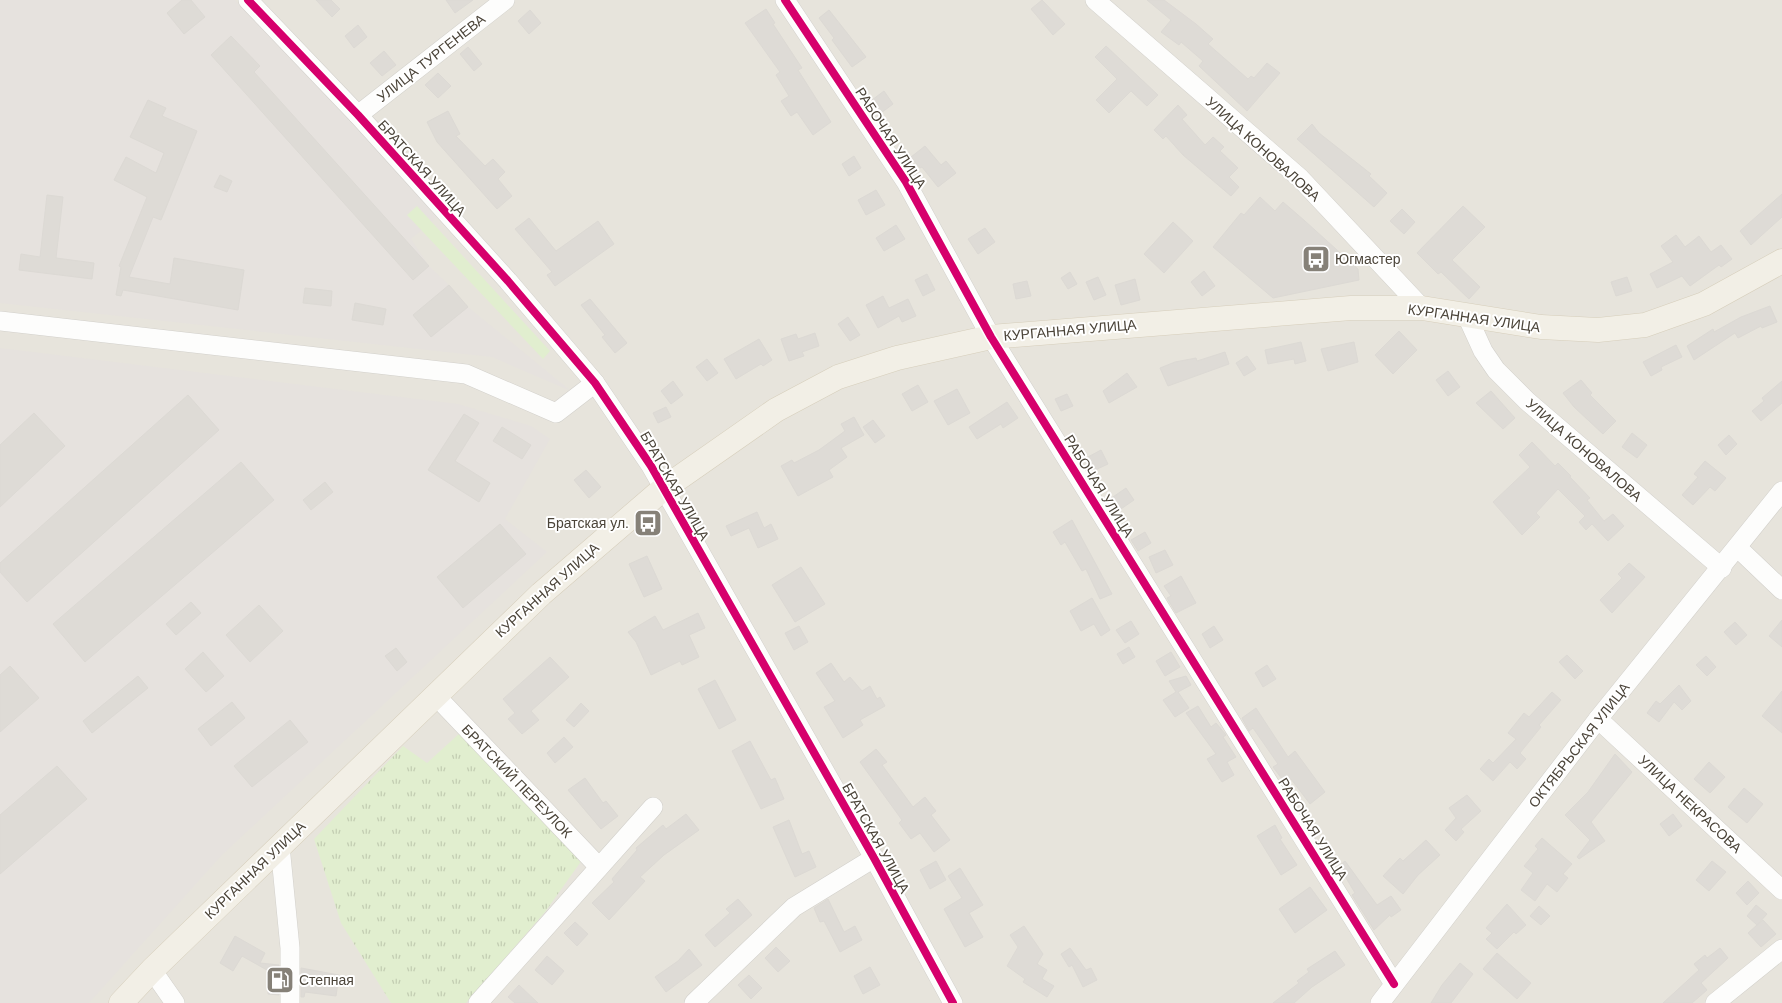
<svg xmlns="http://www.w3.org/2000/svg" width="1782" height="1003" viewBox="0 0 1782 1003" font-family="Helvetica,sans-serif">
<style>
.residential{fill:#e7e4dc}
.industrial{fill:#e6e2de}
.park{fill:url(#park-tufts)}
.garden{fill:#e1eecf}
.building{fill:#dedbd6;stroke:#dcd9d4}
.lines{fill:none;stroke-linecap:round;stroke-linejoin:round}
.minor-casing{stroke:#d2d0cb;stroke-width:20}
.major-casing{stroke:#d6cebb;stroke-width:25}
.minor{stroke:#fdfdfc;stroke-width:19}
.major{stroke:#f2efe6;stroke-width:24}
.cycleway-casing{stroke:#fff;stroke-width:11}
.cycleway{stroke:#d6006c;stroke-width:8}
.labels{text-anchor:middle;stroke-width:4;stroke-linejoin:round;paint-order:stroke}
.street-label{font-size:14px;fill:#4b4439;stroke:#fff}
.poi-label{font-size:14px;fill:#4b4439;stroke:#fff;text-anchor:start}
</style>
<defs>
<pattern id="park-tufts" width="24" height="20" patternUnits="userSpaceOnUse" patternTransform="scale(1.25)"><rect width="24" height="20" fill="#e1eecf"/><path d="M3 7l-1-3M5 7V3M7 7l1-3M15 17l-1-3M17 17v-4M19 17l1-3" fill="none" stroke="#c3cdb2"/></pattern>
</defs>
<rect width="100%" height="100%" fill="#f4f2ee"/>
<rect class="residential" x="0" y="0" width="1782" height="1003"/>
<g class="industrial">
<path d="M0,0H235L443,212L411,239L429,266L449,285L468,307L571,391L492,357L0,303Z"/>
<path d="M0,348L458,404L531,426L550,439L505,519L547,552L222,855L89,1003H0Z"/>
</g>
<path class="park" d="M461,732L582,860L545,912L466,1003H391L341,923L314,839L403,746L427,763Z"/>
<path class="garden" d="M417,206L550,351L543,359L407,215Z"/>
<g class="building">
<path d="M182,0H191L205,17L184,34L167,13Z"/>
<path d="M316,0H331L340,9L332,17Z"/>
<path d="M446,0H473L455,13Z"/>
<path d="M1042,0L1065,24L1053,35L1031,9Z"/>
<path d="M1147,0H1164L1196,24L1213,39L1208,44L1248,79L1251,76L1254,78L1267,63L1280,73L1247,111L1199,66L1203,61L1181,42L1179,45L1161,32L1171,20Z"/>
<path d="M766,9L775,23L773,24L802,68L798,70L831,122L813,135L797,112L791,116L781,101L789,96L776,75L780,72L745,23Z"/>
<path d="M530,10L541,23L529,34L518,21Z"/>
<path d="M829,10L866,57L852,67L832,40L834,38L819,18Z"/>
<path d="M358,25L367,37L354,48L345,36Z"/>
<path d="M231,36L260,66L254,72L429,266L413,280L211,55Z"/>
<path d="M1106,46L1158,95L1147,106L1131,91L1109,113L1096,100L1117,79L1095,57Z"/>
<path d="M468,47L482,64L474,71L460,54Z"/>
<path d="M384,51L396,65L382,76L370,63Z"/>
<path d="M438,73L451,86L438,98L425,85Z"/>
<path d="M884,91L893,104L881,113L872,100Z"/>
<path d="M148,100L166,108L162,116L197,131L161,220L153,217L129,277L170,284L174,258L244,270L238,310L123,290L121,296L116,295L121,267L119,266L147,197L114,180L126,157L156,173L164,153L130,137Z"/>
<path d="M1178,105L1187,115L1182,119L1205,145L1213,137L1224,147L1220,151L1238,168L1229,177L1239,187L1231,196L1183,155L1166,136L1163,139L1154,130Z"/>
<path d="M448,111L460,134L456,136L485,166L493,159L505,172L498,179L512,196L497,209L437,142L427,122Z"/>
<path d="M1312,124L1319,133L1371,174L1369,176L1387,193L1374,207L1297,139Z"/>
<path d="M925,146L941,165L946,161L956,173L938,187L922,167L920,168L911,157Z"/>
<path d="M854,156L861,168L849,176L842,164Z"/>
<path d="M220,175L232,181L227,192L214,187Z"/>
<path d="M876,190L885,205L866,215L858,200Z"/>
<path d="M1782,194V217L1751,245L1740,231Z"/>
<path d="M47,195L63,197L56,258L94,263L92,279L19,270L21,254L40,257Z"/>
<path d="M1260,197L1275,211L1283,202L1305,221L1358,269L1359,280L1273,298L1213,247L1241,213L1244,215Z"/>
<path d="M1463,206L1485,227L1452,260L1480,287L1469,299L1441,272L1438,274L1417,253Z"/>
<path d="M1402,209L1415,222L1404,234L1390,221Z"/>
<path d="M529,218L556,251L598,221L614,244L555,286L547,275L552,272L515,229Z"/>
<path d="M1173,222L1193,241L1164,273L1144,254Z"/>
<path d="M896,225L905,239L884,251L876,238Z"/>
<path d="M985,228L995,242L978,254L968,239Z"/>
<path d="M1676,235L1685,247L1699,236L1711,252L1721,245L1732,259L1721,267L1719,265L1690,286L1682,276L1657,288L1650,274L1673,262L1661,246Z"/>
<path d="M1204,271L1215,286L1202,296L1191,282Z"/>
<path d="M1070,272L1077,284L1068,289L1061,278Z"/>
<path d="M927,274L935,290L923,296L915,280Z"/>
<path d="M1098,277L1106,295L1094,300L1086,282Z"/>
<path d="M1627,277L1632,291L1616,296L1611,282Z"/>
<path d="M1135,279L1140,300L1121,305L1115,285Z"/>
<path d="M1027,281L1031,296L1016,299L1013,284Z"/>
<path d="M449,285L468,307L431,337L413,315Z"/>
<path d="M305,288L332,291L331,306L303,303Z"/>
<path d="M883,296L889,308L908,299L916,316L902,322L899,316L878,328L866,305Z"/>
<path d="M590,299L627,343L615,353L602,337L605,335L581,305Z"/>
<path d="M355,303L386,309L383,325L352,320Z"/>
<path d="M1770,306L1777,322L1762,328L1761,326L1738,338L1735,333L1694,360L1687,346L1713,329L1714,332L1741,317Z"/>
<path d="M848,317L860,335L850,341L838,324Z"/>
<path d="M1399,331L1417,350L1393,374L1375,355Z"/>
<path d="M815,333L819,346L802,352L804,356L789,361L781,339L796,334L798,339Z"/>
<path d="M759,339L772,360L763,366L761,364L736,379L724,359Z"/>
<path d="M1301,342L1306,361L1295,364L1294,359L1268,364L1265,350Z"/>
<path d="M1354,342L1358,362L1328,371L1321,349Z"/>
<path d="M1676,345L1682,357L1661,367L1662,370L1651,376L1643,362Z"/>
<path d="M1225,352L1229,364L1168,386L1160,368L1175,362L1196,358L1197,361Z"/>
<path d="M1247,356L1256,369L1244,376L1236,363Z"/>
<path d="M707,359L718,373L707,381L696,367Z"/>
<path d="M1448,371L1460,387L1448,396L1436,380Z"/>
<path d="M1127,373L1137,387L1109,403L1103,391Z"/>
<path d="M1581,380L1592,393L1590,395L1616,421L1603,434L1574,407L1563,393Z"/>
<path d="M673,381L683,395L671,404L661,391Z"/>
<path d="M1782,381V403L1761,421L1752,411L1764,401L1762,398Z"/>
<path d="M918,385L928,402L912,411L902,394Z"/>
<path d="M957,389L970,413L948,425L934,401Z"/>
<path d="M1491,391L1515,418L1503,429L1476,403Z"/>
<path d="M1067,394L1073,406L1061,411L1055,399Z"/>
<path d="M188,395L219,430L27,602L0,572V563Z"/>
<path d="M1007,402L1018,418L1003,428L1001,424L977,439L969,427Z"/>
<path d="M666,407L671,417L658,423L653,413Z"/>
<path d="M34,413L65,446L0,507V445Z"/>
<path d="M464,414L479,423L455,461L490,483L479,502L428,470Z"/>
<path d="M854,417L864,435L841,448L847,457L829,470L833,477L798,496L781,466L792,460L794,463L819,450L845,431L841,424Z"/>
<path d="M873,420L885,436L875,443L863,427Z"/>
<path d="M502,427L531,445L522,459L493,441Z"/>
<path d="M1632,433L1647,445L1637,458L1622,447Z"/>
<path d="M1729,435L1737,444L1726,455L1718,445Z"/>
<path d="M1532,442L1555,466L1558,463L1571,476L1570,477L1590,498L1587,500L1604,521L1613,514L1624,526L1608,541L1592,524L1586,530L1579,522L1585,516L1558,489L1536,513L1540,517L1522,535L1493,502L1530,467L1519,455Z"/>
<path d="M1101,450L1108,464L1095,470L1088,457Z"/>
<path d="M1705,461L1726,478L1715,491L1710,487L1693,505L1682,495L1698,477L1694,474Z"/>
<path d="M241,462L274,500L85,662L53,624Z"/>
<path d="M586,470L601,487L589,498L574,480Z"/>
<path d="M325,482L333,492L311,510L303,500Z"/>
<path d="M1126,488L1134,500L1118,511L1110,499Z"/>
<path d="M757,512L764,528L771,524L778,539L758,548L749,528L731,536L726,526Z"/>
<path d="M1072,520L1112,594L1100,599L1086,569L1082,571L1065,542L1061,545L1053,532Z"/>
<path d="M500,524L526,554L463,608L437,577Z"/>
<path d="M1145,532L1151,543L1138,551L1131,540Z"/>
<path d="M1165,550L1173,565L1156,573L1149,557Z"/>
<path d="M647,556L662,589L644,597L629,564Z"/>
<path d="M1629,563L1645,577L1612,613L1600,600L1622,578L1618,574Z"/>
<path d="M801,567L825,604L795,622L772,585Z"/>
<path d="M1181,576L1196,603L1176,613L1167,598L1171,596L1164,586Z"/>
<path d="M1092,598L1110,630L1101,636L1094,624L1081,631L1070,611Z"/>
<path d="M191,602L201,613L176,635L166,624Z"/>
<path d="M259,605L283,631L250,662L226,635Z"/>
<path d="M698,613L705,628L689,635L699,657L682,665L680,661L651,675L636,642L628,632L655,616L663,630Z"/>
<path d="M1782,620V647L1769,636Z"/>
<path d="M1131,621L1139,634L1125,643L1116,630Z"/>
<path d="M1735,622L1747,635L1736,645L1724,632Z"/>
<path d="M799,626L808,642L794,650L785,633Z"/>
<path d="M1214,626L1223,640L1210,648L1202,634Z"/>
<path d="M1129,647L1135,657L1123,664L1117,654Z"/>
<path d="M396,648L407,662L397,671L385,656Z"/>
<path d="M203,652L224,676L206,692L185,669Z"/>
<path d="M1171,652L1180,667L1165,676L1156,661Z"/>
<path d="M1567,655L1583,671L1575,679L1559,662Z"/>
<path d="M1706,656L1716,667L1707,676L1696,665Z"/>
<path d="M550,657L569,677L531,711L539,720L522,734L508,719L515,713L503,699Z"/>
<path d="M831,663L844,682L850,677L862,691L870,686L877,699L880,697L885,706L860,720L863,725L843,738L824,707L835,701L816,673Z"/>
<path d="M1267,665L1276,679L1263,687L1255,673Z"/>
<path d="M10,666L39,698L0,732V675Z"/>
<path d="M138,676L148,688L92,733L83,721Z"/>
<path d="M1186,676L1191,685L1178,692L1189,708L1175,717L1163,700L1176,692L1169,681Z"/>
<path d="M715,680L736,720L719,729L698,689Z"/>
<path d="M1679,685L1691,701L1682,710L1674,702L1659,722L1647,713L1656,701L1660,704Z"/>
<path d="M1782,691V733L1762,716Z"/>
<path d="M1552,692L1561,700L1539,725L1541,727L1520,753L1526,759L1517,769L1510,762L1493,781L1480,769L1489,759L1493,763L1516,739L1508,733L1524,713L1529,717Z"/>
<path d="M232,702L245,718L211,746L198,729Z"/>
<path d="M581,703L589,711L574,727L566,720Z"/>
<path d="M1198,706L1211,727L1216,723L1226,735L1223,737L1236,757L1227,762L1234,775L1222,782L1207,759L1216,754L1186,713Z"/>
<path d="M1256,708L1288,757L1295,751L1325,792L1310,804L1291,779L1285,783L1273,767L1278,764L1253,728L1249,731L1242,718Z"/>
<path d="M290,720L308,742L252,787L234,766Z"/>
<path d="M564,737L573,747L555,763L547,753Z"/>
<path d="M750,741L771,780L775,778L784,799L761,809L732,751Z"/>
<path d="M876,749L887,762L882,765L913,807L925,797L936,811L931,815L950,840L934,852L920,833L911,839L899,823L902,820L860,762Z"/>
<path d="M1615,754L1632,772L1591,822L1605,841L1579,859L1577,857L1590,840L1565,815L1588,792Z"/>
<path d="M1709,762L1725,777L1710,793L1694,779Z"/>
<path d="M57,766L87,799L0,874V815Z"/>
<path d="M585,778L603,803L606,801L618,816L601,829L568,790Z"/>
<path d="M1744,788L1763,804L1747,823L1728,807Z"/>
<path d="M1467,795L1481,811L1461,829L1464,832L1456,841L1445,830L1456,818L1449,808Z"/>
<path d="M686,814L699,830L664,855L640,877L645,881L609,920L592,903L614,882L612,879L637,850L636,848L663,825L666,829Z"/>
<path d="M1673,814L1682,826L1669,836L1660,824Z"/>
<path d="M789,820L802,854L809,851L816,867L795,877L773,827Z"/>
<path d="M1275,825L1282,838L1280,839L1297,865L1281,875L1257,836Z"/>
<path d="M1542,838L1572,864L1563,874L1568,878L1557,892L1547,884L1535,901L1521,890L1533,873L1524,866L1538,849L1535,846Z"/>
<path d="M1426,840L1440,855L1418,875L1403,894L1383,876L1400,858L1403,861Z"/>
<path d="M936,861L946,880L930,889L920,870Z"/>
<path d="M1345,861L1377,905L1391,896L1401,910L1391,917L1390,915L1374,930L1352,895L1355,893L1339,866Z"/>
<path d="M1712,861L1726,872L1709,891L1696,880Z"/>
<path d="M960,868L983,905L969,913L983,937L965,947L944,909L962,898L948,876Z"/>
<path d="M1748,881L1759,893L1747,905L1736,893Z"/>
<path d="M1310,887L1327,910L1295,933L1279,909Z"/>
<path d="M738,899L752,915L715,947L705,935L730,913L726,909Z"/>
<path d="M828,899L844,932L855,926L862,940L840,952L824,921L820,922L814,908Z"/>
<path d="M1507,904L1526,925L1516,934L1514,932L1497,949L1486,939L1492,933L1486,928Z"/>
<path d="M1756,905L1767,914L1757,925L1763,920L1776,934L1761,947L1748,933L1757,925L1747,916Z"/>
<path d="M1539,906L1550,916L1541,925L1530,916Z"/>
<path d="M575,922L588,934L577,946L564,933Z"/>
<path d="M1024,926L1043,954L1037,964L1047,970L1042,979L1054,986L1047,997L1023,982L1025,979L1007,966L1018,947L1010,935Z"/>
<path d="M235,936L265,953L260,963L279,965V995L268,994V984L274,974L242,956L233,971L220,963Z"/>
<path d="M776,947L790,961L778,972L765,958Z"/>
<path d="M1070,948L1086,970L1091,968L1097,980L1083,987L1072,965L1069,967L1061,954Z"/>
<path d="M1720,948L1728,958L1701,983L1707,990L1692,1003H1663L1699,970L1694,964L1705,955L1707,958Z"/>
<path d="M689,949L702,965L666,992L655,977L678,961Z"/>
<path d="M1335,951L1345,965L1312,987L1294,1003H1273L1299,983L1297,981L1309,972L1307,969Z"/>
<path d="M1497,953L1531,983L1517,999L1483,969Z"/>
<path d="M547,956L564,971L552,985L535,970Z"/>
<path d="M1460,963L1473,974L1451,1003H1431L1442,985Z"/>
<path d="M870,967L880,985L863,994L854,976Z"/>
<path d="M301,968L339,975L336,996L305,992L304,997H301Z"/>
<path d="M749,975L762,988L751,999L738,985Z"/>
<path d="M519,985L538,1003H515L508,997Z"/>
</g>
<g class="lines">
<defs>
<g id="minor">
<path d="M248,0L358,115L508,281L595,383L651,466L874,858L953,1003"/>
<path d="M785,0L906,182L991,337L1394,984"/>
<path d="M1095,0L1300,178L1422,308"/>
<path d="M358,115L505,0"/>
<path d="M1467,316L1483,351L1496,370L1527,401L1722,568"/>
<path d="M0,321L466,374L556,413L595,383"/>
<path d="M1738,548L1782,590"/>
<path d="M435,695L599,867"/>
<path d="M1598,719L1782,890"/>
<path d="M280,846L290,948V1003"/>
<path d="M152,970L175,1003"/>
<path d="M478,1003L653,807"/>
<path d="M694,1003L794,907L874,858"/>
<path d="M1380,1003L1598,719L1782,491"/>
<path d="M1715,1003L1782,949"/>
</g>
<path id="major" d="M121,1003L152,970L541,594L663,489L776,410L838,377L897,358L991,337L1351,308H1422L1541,327L1598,330L1645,325L1704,304L1782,261"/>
</defs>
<use href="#minor" class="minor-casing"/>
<use href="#major" class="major-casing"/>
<use href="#minor" class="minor"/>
<use href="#major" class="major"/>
<defs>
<g id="cycleway">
<path d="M248,0L358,115L508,281L595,383L651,466L874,858L953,1003"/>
<path d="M785,0L906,182L991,337L1394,984"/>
</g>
</defs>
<use href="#cycleway" class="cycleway-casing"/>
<use href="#cycleway" class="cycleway"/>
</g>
<defs>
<symbol id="bus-square" viewBox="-11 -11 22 22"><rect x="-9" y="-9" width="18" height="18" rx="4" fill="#868178" stroke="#fff"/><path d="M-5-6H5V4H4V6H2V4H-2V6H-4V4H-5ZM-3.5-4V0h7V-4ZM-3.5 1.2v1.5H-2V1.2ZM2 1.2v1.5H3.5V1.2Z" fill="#fff"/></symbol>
<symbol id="fuel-square" viewBox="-11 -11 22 22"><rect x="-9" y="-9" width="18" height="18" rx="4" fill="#868178" stroke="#fff"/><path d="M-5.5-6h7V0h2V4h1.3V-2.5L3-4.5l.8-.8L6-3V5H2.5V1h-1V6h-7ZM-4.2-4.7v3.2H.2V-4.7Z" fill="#fff"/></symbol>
</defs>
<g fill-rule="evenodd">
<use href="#bus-square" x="1300" y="243" width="32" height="32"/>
<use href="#bus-square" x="632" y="507" width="32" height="32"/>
<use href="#fuel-square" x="264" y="964" width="32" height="32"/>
</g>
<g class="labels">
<g class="street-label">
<text transform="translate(431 58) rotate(-38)" y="5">УЛИЦА ТУРГЕНЕВА</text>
<text transform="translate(891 138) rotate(57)" y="5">РАБОЧАЯ УЛИЦА</text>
<text transform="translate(1263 149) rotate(42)" y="5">УЛИЦА КОНОВАЛОВА</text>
<text transform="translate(422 168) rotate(48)" y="5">БРАТСКАЯ УЛИЦА</text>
<text transform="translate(1474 318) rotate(8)" y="5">КУРГАННАЯ УЛИЦА</text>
<text transform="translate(1070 330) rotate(-5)" y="5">КУРГАННАЯ УЛИЦА</text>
<text transform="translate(1584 450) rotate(41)" y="5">УЛИЦА КОНОВАЛОВА</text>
<text transform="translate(675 486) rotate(60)" y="5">БРАТСКАЯ УЛИЦА</text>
<text transform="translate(1099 486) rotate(58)" y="5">РАБОЧАЯ УЛИЦА</text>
<text transform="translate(547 590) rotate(-42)" y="5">КУРГАННАЯ УЛИЦА</text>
<text transform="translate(1579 745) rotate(-52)" y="5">ОКТЯБРЬСКАЯ УЛИЦА</text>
<text transform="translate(517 781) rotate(46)" y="5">БРАТСКИЙ ПЕРЕУЛОК</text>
<text transform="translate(1690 804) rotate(43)" y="5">УЛИЦА НЕКРАСОВА</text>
<text transform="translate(1313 829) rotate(58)" y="5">РАБОЧАЯ УЛИЦА</text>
<text transform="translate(876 838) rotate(61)" y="5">БРАТСКАЯ УЛИЦА</text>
<text transform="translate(255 870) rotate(-44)" y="5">КУРГАННАЯ УЛИЦА</text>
</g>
<g class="poi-label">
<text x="1335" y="264">Югмастер</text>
<text x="629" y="528" text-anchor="end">Братская ул.</text>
<text x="299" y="985">Степная</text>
</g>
</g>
</svg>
